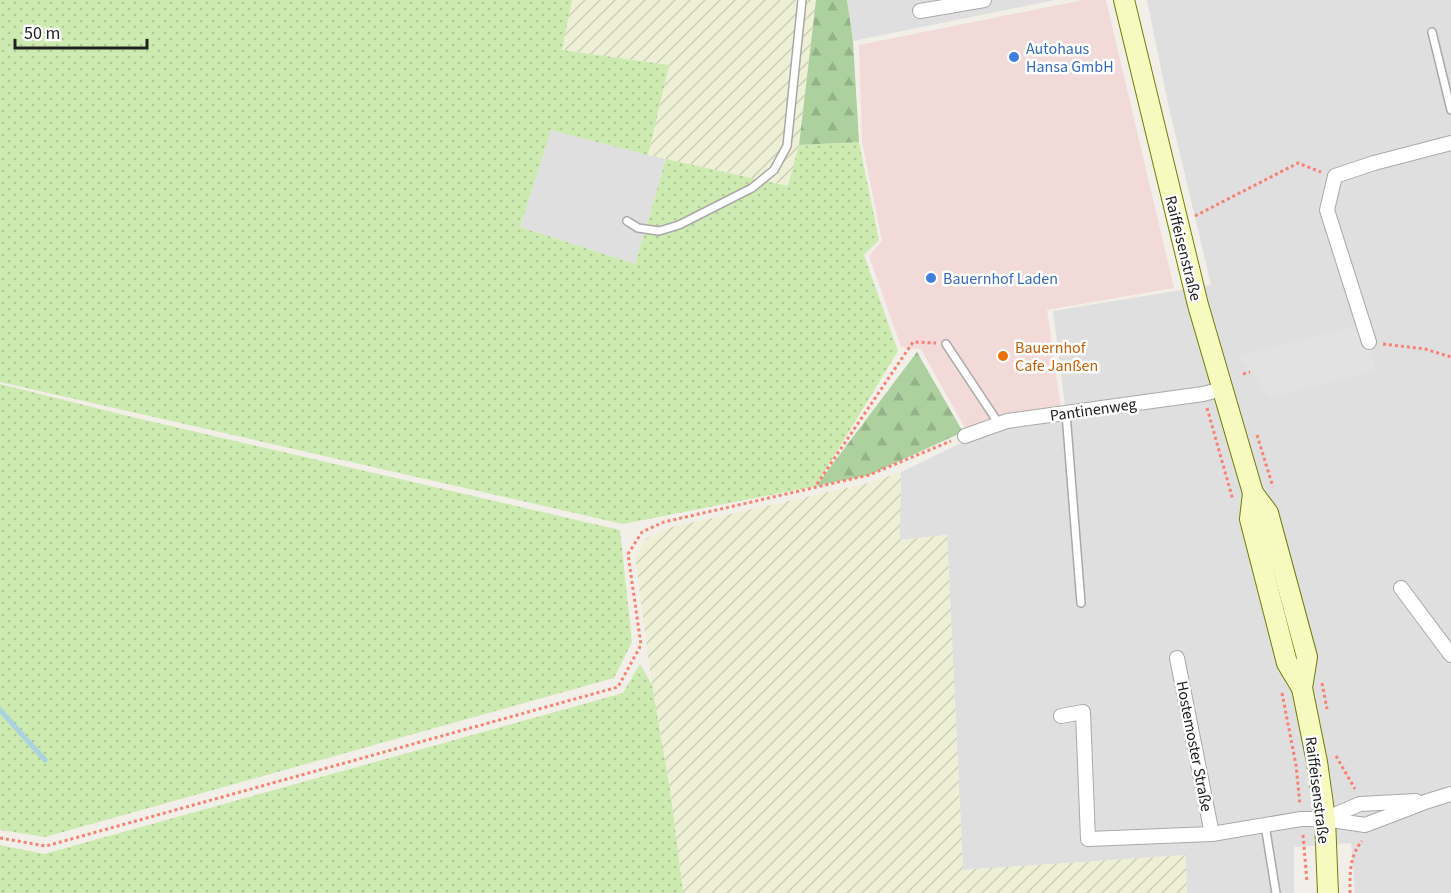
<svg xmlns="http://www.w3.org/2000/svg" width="1451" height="893" viewBox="0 0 1451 893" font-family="'Source Sans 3',sans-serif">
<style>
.residential{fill:#e0dfdf}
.commercial{fill:#f2dad9}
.farmland{fill:url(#farmland-furrows)}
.grass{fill:url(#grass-dots)}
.forest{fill:url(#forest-firs)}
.parking{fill:#e2e2e2}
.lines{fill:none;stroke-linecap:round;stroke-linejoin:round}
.stream{stroke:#aad3df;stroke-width:5}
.lane-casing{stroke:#a9a9a9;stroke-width:10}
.street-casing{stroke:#a9a9a9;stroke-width:16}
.secondary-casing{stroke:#707d05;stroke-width:22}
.path{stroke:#fa8072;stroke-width:3;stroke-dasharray:3 3;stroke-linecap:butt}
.lane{stroke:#fff;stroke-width:7}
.street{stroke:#fff;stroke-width:14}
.secondary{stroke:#f7fabf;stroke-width:20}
.shop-dot{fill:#3f7fe0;stroke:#fff;stroke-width:2}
.food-dot{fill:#e8710a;stroke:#fff;stroke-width:2}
.labels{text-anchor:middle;stroke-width:5;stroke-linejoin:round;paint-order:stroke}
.shop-label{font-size:16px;fill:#366cbe;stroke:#fff;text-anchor:start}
.street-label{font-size:16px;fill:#222;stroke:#fff}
.food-label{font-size:16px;fill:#c56008;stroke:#fff;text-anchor:start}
</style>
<defs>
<pattern id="farmland-furrows" width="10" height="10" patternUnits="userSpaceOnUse" patternTransform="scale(1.5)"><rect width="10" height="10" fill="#eef0d5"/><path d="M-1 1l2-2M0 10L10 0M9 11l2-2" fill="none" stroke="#ccceb7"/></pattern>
<pattern id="grass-dots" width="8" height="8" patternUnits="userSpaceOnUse" patternTransform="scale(1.5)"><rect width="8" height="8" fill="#cdebb0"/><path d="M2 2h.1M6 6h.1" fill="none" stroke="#b0c997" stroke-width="1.8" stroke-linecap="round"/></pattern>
<pattern id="forest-firs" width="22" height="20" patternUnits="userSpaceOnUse" patternTransform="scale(1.5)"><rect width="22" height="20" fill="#add19e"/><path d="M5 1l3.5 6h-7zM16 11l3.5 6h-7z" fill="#95b388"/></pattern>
</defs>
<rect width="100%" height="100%" fill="#f2efe9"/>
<g class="residential">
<path d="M847,0H1055L853,41Z"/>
<path d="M1147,0H1451V893H1355L1351,843L1294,847V893H1187L1185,855L963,870L947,535L899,540L901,472L1007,421L1066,413L1053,311L1211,285L1167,99Z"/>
<path d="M551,130L666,159L635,264L520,227Z"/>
</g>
<path class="commercial" d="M1083,0H1106L1174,288L1047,310L1061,409L966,430L921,349L901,347L869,256L882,241L862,142L859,45Z"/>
<g class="farmland">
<path d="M572,0H816L799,145L789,186L648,155L669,65L562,50Z"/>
<path d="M901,472L900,540L947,535L963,870L1186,855L1187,893H683L671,796L652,685L635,557L647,538L668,528L873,482Z"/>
</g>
<g class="grass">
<path d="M0,0H572L562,50L669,65L648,155L551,130L520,227L635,264L666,159L788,186L799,145L859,142L879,240L864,255L898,351L816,486L623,524L0,382Z"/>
<path d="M0,384L132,417L620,530L632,642L614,678L45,837L0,830Z"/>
<path d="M640,664L652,685L671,796L683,893H0V845L44,854L623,693Z"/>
</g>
<g class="forest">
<path d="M816,0H847L853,41L859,142L799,145Z"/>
<path d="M917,352L963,432L869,475L816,486Z"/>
</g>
<path class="parking" d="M1364,324L1376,371L1271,398L1238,356Z"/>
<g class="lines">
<path class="stream" d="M0,710L45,760"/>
<defs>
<g id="lane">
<path d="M1432,32L1451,110"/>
<path d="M627,221L638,228L659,231L679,225L752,188L774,170L787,146L802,0"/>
<path d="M946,344L999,424"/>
<path d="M1066,413L1081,603"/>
<path d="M1265,825L1276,893"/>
</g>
<g id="street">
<path d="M920,11L984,0"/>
<path d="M1369,342L1327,210L1335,176L1374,163L1451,143"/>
<path d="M965,436L1007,421L1203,394L1222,389"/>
<path d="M1401,588L1451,655"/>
<path d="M1177,658L1212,834"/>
<path d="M1061,716L1083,712L1088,839L1212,834L1301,819H1325L1365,825L1428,801L1451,794"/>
<path d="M1327,818L1360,804L1416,801"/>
</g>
<g id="secondary">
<path d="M1124,0L1198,305L1253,493L1268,513L1307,657L1302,688L1317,762L1325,819L1328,893"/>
<path d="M1253,493L1250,519L1287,663L1302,688"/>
</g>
</defs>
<use href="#lane" class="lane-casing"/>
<use href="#street" class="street-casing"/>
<use href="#secondary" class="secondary-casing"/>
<g class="path">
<path d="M1195,216L1298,163L1321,172"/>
<path d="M1383,344L1425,349L1451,357"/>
<path d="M1243,374L1250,372"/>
<path d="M1207,408L1233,500"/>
<path d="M1257,435L1273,487"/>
<path d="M817,484L913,342L936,343"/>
<path d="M1322,683L1327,709"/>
<path d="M1282,693L1296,765L1300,805"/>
<path d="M1336,756L1355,789"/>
<path d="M1303,835L1307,882"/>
<path d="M0,838L46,846L618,687L641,645L628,554L642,532L664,522L869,475L951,441"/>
<path d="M1350,893C1350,874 1349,857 1362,841"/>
</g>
<use href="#lane" class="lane"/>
<use href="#street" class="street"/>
<use href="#secondary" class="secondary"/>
</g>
<g class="shop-dot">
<circle cx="1014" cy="57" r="6"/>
<circle cx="931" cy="278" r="6"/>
</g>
<circle class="food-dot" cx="1003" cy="356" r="6"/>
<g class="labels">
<g class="shop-label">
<text x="1026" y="54">Autohaus<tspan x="1026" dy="18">Hansa GmbH</tspan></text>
<text x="943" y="284">Bauernhof Laden</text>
</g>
<g class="street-label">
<text transform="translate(1184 248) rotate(76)" y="6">Raiffeisenstraße</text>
<text transform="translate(1093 409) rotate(-8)" y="6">Pantinenweg</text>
<text transform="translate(1195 746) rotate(79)" y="6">Hostemoster Straße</text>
<text transform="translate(1318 790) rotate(83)" y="6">Raiffeisenstraße</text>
</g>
<g class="food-label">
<text x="1015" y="353">Bauernhof<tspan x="1015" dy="18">Cafe Janßen</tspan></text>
</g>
</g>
<path d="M15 39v9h132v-9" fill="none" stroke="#222222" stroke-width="3"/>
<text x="24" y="39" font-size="18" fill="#222222" stroke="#ffffff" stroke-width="4.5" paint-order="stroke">50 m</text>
</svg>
